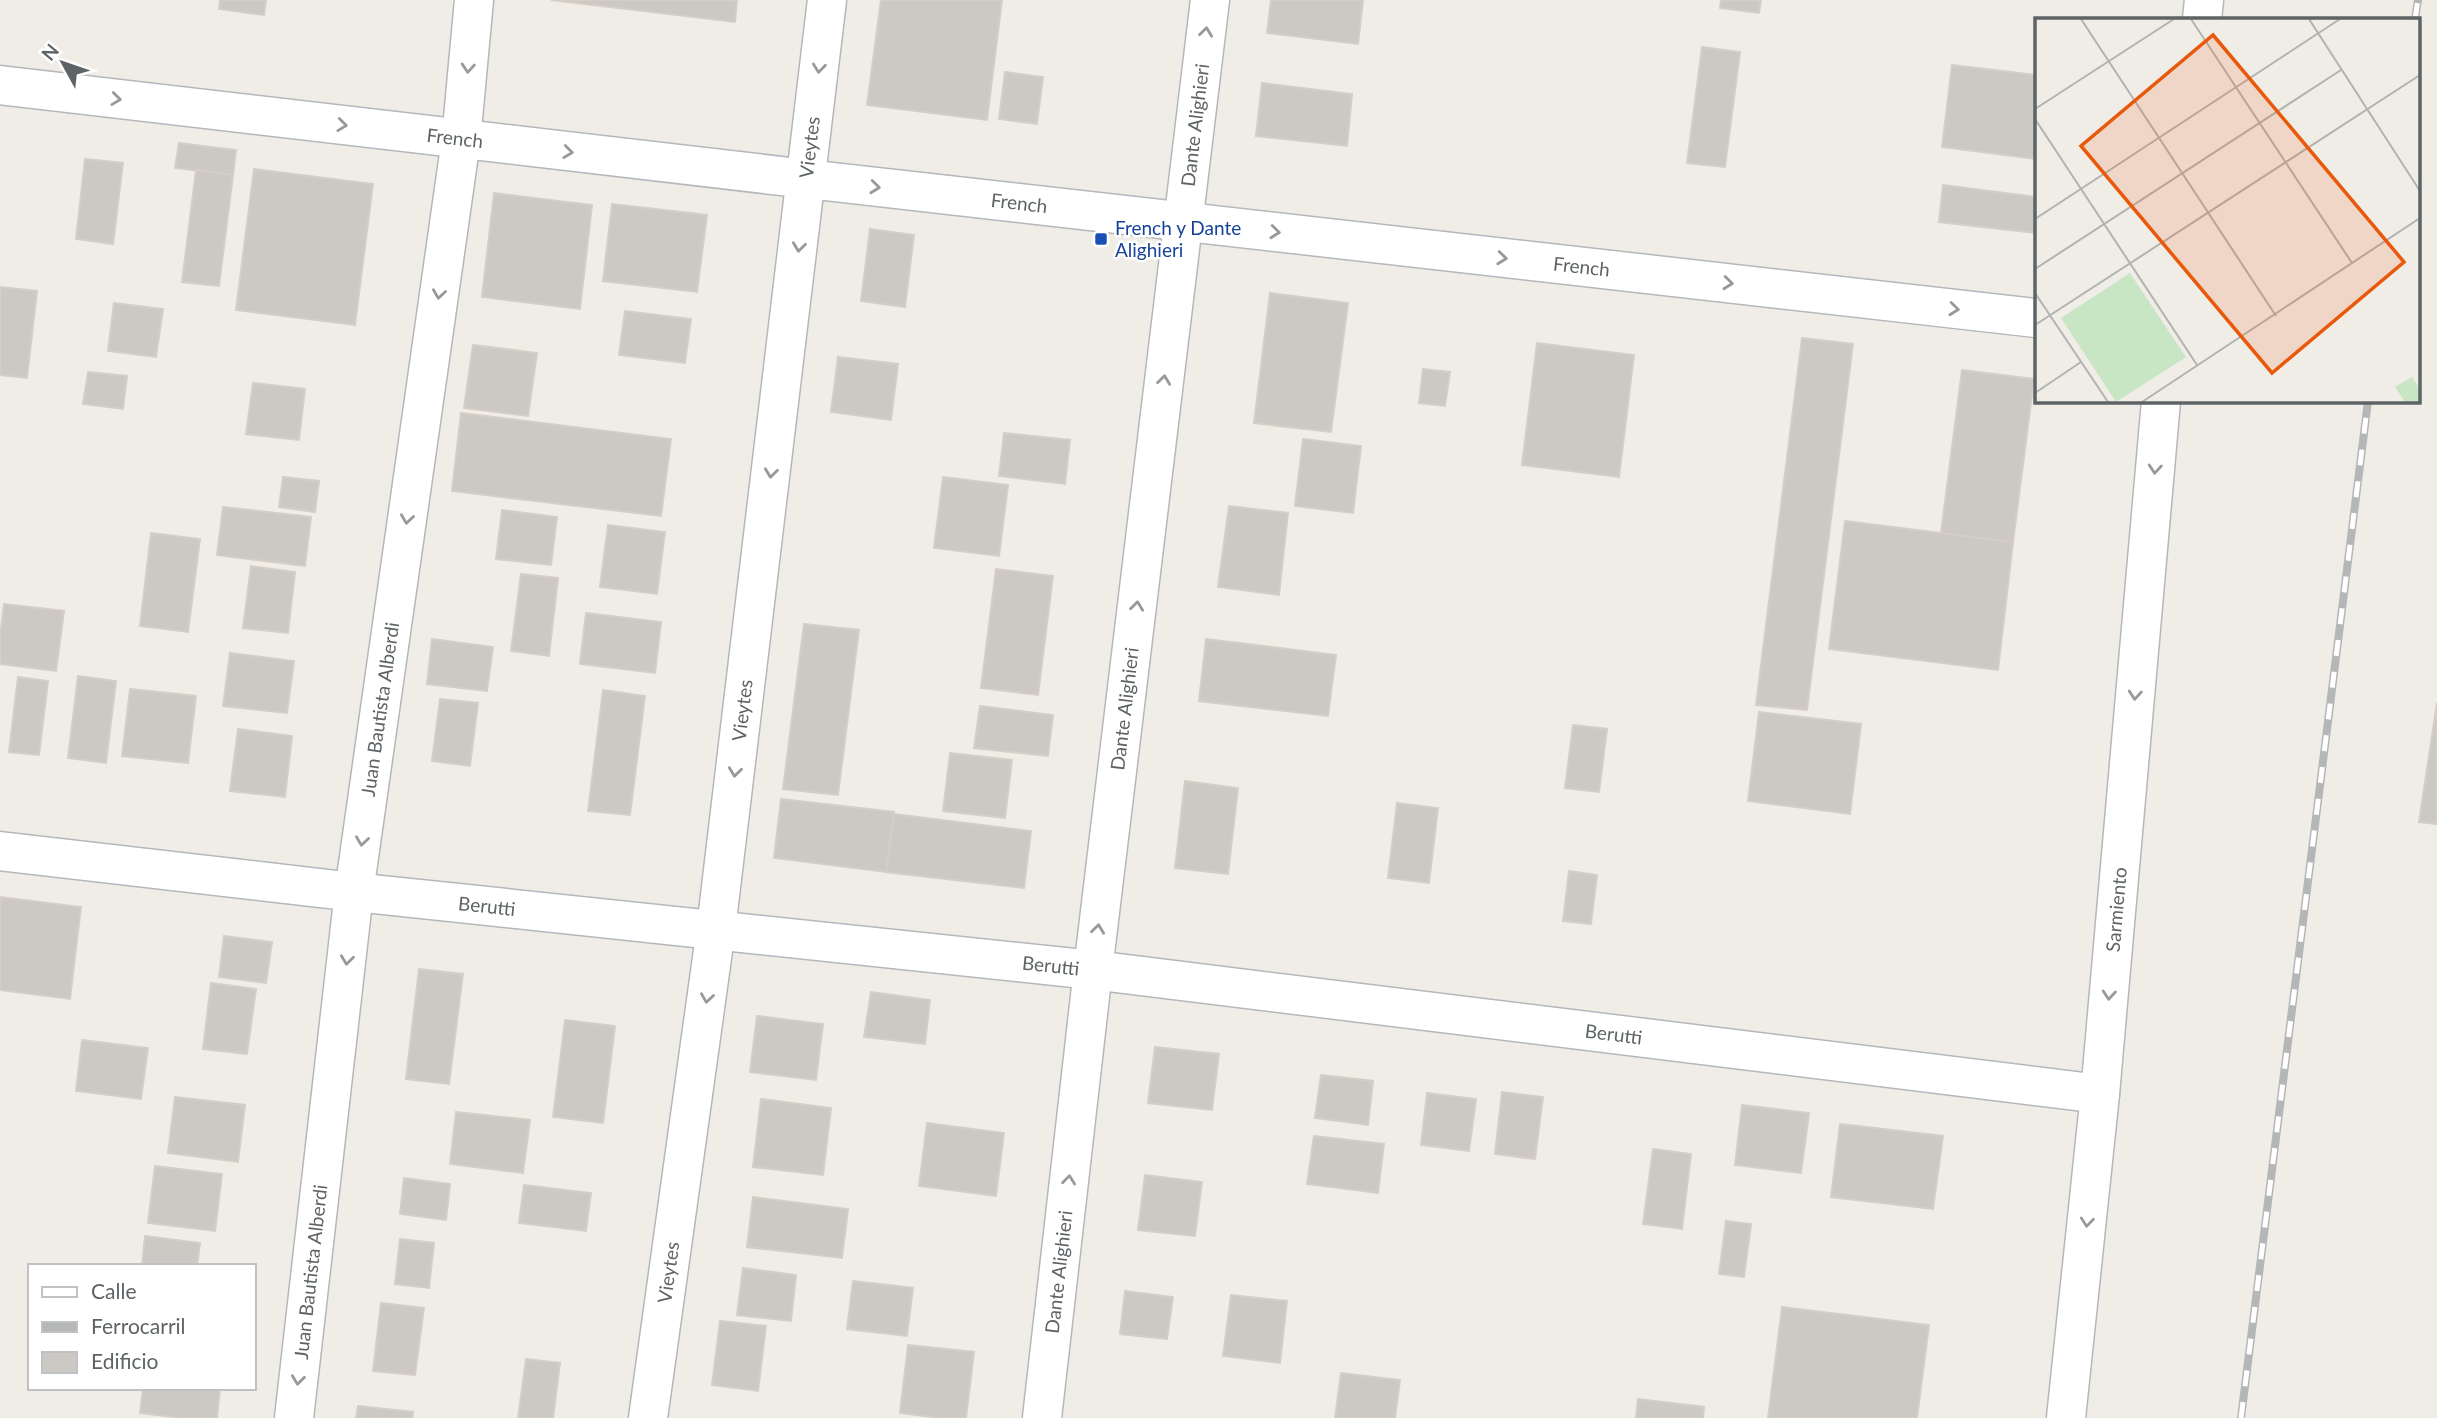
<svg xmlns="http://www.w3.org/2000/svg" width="2437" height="1418" viewBox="0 0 2437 1418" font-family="Lato,sans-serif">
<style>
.building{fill:#ccc8c4;stroke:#d4cec5;stroke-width:2}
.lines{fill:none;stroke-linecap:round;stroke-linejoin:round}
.minor-casing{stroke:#b4b7bb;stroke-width:41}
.minor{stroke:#fff;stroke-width:38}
.rail-casing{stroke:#b5b6b6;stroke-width:8}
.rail{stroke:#fff;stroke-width:5;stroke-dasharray:16;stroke-linecap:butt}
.oneway{stroke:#969a9c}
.transit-dot{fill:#1a4fb4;stroke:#fff;stroke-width:2.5}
.labels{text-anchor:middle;stroke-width:5;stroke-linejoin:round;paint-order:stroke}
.street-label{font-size:19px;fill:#5e6366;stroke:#fff}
.transit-label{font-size:19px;fill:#164399;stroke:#fff;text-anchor:start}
.inset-road{fill:none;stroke:#b2b2af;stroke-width:2}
.view{fill:#e8590c;fill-opacity:0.15;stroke:#e8590c;stroke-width:3.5}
.inset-edge{fill:none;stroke:#5e6366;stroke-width:3.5}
</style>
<rect width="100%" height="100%" fill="#f0ede7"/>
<g class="building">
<path d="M220,0H266L264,15L219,9Z"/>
<path d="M551,0H737L735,22Z"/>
<path d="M881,0H1002L987,120L867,105Z"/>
<path d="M1271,0H1363L1358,44L1267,33Z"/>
<path d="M1721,0H1761L1759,13L1720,8Z"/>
<path d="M1702,47L1740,52L1725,167L1687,163Z"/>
<path d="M1952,65L2036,75V159L1942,147Z"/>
<path d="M1005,72L1043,77L1037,124L999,119Z"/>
<path d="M1262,83L1352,94L1347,146L1256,136Z"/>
<path d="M179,143L236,150L233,175L175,168Z"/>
<path d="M85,159L123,163L113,244L76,239Z"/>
<path d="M254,169L373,184L355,325L236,310Z"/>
<path d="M196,170L233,175L219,286L182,282Z"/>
<path d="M1943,185L2036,197V233L1939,222Z"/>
<path d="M494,193L592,205L580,309L482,297Z"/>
<path d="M612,204L707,215L697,292L603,281Z"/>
<path d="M870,229L914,235L905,307L861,301Z"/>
<path d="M0,287L37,291L27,378L0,375Z"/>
<path d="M1270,293L1348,303L1331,432L1254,423Z"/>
<path d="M114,303L163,309L156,357L108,351Z"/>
<path d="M625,311L691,319L685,363L619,355Z"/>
<path d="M1802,338L1853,344L1807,710L1756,705Z"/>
<path d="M1537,343L1634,355L1619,477L1522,465Z"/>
<path d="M473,345L537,353L528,416L464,408Z"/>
<path d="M838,357L898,364L891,420L831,412Z"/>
<path d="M1423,369L1450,372L1445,406L1419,403Z"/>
<path d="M1962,370L2034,379L2013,542L1941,533Z"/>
<path d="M88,372L127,376L123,409L83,404Z"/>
<path d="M253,383L305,389L299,440L246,434Z"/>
<path d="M461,413L671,439L661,516L452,491Z"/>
<path d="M1004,433L1070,440L1065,484L999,476Z"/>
<path d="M1303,439L1361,446L1353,513L1295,506Z"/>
<path d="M283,477L319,481L315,512L279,507Z"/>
<path d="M943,477L1008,485L999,556L934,548Z"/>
<path d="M1229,506L1288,513L1279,595L1218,587Z"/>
<path d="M223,507L311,517L305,566L217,555Z"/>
<path d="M502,510L557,517L551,565L496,559Z"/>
<path d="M1845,521L2013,542L1998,670L1829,649Z"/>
<path d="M608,525L665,532L657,594L600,587Z"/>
<path d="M151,533L200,539L188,632L140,626Z"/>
<path d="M251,566L295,572L288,633L243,628Z"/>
<path d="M996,569L1053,576L1038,695L981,688Z"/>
<path d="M521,574L558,578L549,656L511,651Z"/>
<path d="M4,604L64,611L56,671L0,664V636Z"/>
<path d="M586,613L661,622L655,673L580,664Z"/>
<path d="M804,624L859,630L838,795L783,789Z"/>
<path d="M432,639L493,647L487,691L427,684Z"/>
<path d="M1206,639L1336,655L1328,716L1199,701Z"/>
<path d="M230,653L294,661L287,713L223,706Z"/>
<path d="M78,676L116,681L106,763L68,758Z"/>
<path d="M18,677L48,681L39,755L9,752Z"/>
<path d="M130,689L196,696L188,763L122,756Z"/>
<path d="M603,690L645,696L630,815L588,811Z"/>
<path d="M440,699L478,703L470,766L432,761Z"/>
<path d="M2437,703V824L2419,822Z"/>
<path d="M980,706L1053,715L1048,756L974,748Z"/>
<path d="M1759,712L1861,724L1850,814L1748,801Z"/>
<path d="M1573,725L1607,729L1599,792L1565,788Z"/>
<path d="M238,729L292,736L285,797L230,791Z"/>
<path d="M950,753L1012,760L1005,818L943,811Z"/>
<path d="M1185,781L1238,788L1228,874L1175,868Z"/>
<path d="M781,799L894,812L886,872L774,858Z"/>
<path d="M1397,803L1438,808L1429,883L1388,878Z"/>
<path d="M894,814L1031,831L1024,888L886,872Z"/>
<path d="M1569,871L1597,875L1591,924L1563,921Z"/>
<path d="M0,897L81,907L70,999L0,990Z"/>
<path d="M224,936L272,942L266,983L219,977Z"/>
<path d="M419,969L463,974L449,1084L406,1079Z"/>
<path d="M211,983L256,989L247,1054L203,1049Z"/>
<path d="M871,992L930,1000L925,1044L864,1037Z"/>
<path d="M757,1016L823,1024L816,1080L750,1072Z"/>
<path d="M565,1020L615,1026L603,1123L553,1117Z"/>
<path d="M82,1040L148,1048L141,1099L76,1091Z"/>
<path d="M1155,1047L1219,1054L1212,1110L1148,1103Z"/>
<path d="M1321,1075L1373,1081L1368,1125L1315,1118Z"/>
<path d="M1502,1092L1543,1097L1535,1159L1495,1154Z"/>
<path d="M1427,1093L1476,1099L1469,1151L1421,1145Z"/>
<path d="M175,1097L245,1105L238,1162L168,1153Z"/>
<path d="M761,1099L831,1108L823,1175L753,1167Z"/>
<path d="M1742,1105L1809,1113L1801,1173L1735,1165Z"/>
<path d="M456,1112L530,1120L523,1173L450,1164Z"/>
<path d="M927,1123L1004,1133L996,1196L919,1186Z"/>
<path d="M1840,1124L1943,1136L1933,1209L1831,1197Z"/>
<path d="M1314,1136L1384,1144L1378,1193L1307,1184Z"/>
<path d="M1653,1149L1691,1154L1682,1229L1643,1224Z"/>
<path d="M155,1166L222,1174L215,1231L148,1223Z"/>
<path d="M1145,1175L1202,1182L1195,1236L1138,1230Z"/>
<path d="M404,1178L450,1184L446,1220L400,1214Z"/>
<path d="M524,1185L591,1193L586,1231L519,1223Z"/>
<path d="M753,1197L848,1209L842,1258L747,1247Z"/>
<path d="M1726,1221L1751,1224L1744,1277L1719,1274Z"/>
<path d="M145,1236L200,1243L197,1266H142Z"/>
<path d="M400,1239L434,1243L429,1288L395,1284Z"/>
<path d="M743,1268L796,1275L791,1321L737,1315Z"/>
<path d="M853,1281L913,1288L907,1336L847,1329Z"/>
<path d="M1125,1291L1173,1297L1167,1339L1120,1334Z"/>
<path d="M1231,1295L1287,1301L1280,1363L1223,1356Z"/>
<path d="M381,1303L424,1308L415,1375L373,1371Z"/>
<path d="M1782,1307L1929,1325L1917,1418H1768Z"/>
<path d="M720,1321L766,1326L758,1391L712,1385Z"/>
<path d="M908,1345L974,1352L966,1418H940L900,1413Z"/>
<path d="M526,1359L560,1363L553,1418H518Z"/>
<path d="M1341,1373L1400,1380L1395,1418H1335Z"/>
<path d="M143,1388H220L217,1418H183L140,1413Z"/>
<path d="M1638,1399L1704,1407L1703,1418H1636Z"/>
<path d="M358,1406L413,1412L412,1418H356Z"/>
</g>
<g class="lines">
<defs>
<g id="minor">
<path d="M2202,19L2204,0"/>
<path id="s1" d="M0,85L807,179L2036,318"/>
<path id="s2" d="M0,851L354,892L1093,970L2100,1094"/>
<path id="s3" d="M294,1418L354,892L461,140L474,0"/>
<path id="s4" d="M648,1418L716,929L827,0"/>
<path id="s5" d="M1042,1418L1093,970L1210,0"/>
<path id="s6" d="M2066,1418L2100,1094L2161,401"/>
</g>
</defs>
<use href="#minor" class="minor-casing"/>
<use href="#minor" class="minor"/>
<defs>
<g id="rail">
<path d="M2415,19L2418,0"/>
<path d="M2241,1418L2368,401"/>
</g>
</defs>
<use href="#rail" class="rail-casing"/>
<use href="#rail" class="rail"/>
</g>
<defs><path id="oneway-chevron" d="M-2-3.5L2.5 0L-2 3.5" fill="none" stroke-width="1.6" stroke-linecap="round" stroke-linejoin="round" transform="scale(1.75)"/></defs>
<g class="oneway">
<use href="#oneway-chevron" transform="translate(1206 32) rotate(-83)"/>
<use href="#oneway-chevron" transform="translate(468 68) rotate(95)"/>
<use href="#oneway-chevron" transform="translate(819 68) rotate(96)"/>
<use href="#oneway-chevron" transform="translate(116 99) rotate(7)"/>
<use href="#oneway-chevron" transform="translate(342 125) rotate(7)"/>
<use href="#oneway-chevron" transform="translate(568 152) rotate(7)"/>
<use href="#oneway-chevron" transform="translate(875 187) rotate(6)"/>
<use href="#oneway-chevron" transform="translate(1275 232) rotate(6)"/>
<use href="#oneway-chevron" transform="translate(799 247) rotate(97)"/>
<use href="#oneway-chevron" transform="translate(1502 258) rotate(6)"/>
<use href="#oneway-chevron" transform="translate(1728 283) rotate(6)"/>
<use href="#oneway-chevron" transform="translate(439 294) rotate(98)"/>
<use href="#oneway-chevron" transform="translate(1954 309) rotate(6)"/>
<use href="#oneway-chevron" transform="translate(1164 380) rotate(-83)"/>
<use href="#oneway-chevron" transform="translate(2155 469) rotate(95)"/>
<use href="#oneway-chevron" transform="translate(771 473) rotate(97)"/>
<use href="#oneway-chevron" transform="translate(407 519) rotate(98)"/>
<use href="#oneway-chevron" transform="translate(1137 606) rotate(-83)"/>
<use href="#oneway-chevron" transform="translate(2135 695) rotate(95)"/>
<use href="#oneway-chevron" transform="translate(735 772) rotate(97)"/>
<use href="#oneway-chevron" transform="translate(362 841) rotate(98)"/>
<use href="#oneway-chevron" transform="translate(1098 929) rotate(-83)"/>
<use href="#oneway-chevron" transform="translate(347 960) rotate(97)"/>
<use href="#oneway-chevron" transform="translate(2109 995) rotate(95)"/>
<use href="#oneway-chevron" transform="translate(707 998) rotate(98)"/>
<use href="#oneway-chevron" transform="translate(1069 1180) rotate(-84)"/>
<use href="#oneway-chevron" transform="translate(2087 1222) rotate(96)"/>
<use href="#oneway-chevron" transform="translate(298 1380) rotate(97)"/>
</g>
<rect class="transit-dot" x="1094" y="232" width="14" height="14" rx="3.5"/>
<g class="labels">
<g class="street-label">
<text dy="7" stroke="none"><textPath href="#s5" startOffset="1302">Dante Alighieri</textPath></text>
<text dy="7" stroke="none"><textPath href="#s1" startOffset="458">French</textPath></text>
<text dy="7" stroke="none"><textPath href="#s4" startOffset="1281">Vieytes</textPath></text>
<text dy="7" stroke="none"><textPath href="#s1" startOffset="1026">French</textPath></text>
<text dy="7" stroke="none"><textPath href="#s1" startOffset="1592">French</textPath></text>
<text dy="7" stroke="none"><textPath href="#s3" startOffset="714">Juan Bautista Alberdi</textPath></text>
<text dy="7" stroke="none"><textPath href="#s5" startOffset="714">Dante Alighieri</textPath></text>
<text dy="7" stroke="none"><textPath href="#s4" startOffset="714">Vieytes</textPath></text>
<text dy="7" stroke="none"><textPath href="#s2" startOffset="490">Berutti</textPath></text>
<text dy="7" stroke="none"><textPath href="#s6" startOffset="511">Sarmiento</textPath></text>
<text dy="7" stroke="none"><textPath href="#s2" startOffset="1057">Berutti</textPath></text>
<text dy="7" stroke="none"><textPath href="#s2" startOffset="1624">Berutti</textPath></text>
<text dy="7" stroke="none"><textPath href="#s3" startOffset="147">Juan Bautista Alberdi</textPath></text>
<text dy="7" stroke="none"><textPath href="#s4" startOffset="147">Vieytes</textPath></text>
<text dy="7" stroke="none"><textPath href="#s5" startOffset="147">Dante Alighieri</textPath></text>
</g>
<g class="transit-label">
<text x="1115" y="235">French y Dante<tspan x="1115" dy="22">Alighieri</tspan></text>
</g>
</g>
<g transform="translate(2035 18)">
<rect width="385" height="385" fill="#f0ede7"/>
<path d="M95,255L151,339L81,384L26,300ZM377,359L385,371V384H370L360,369Z" fill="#c8e6c4"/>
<path class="inset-road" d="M46,1L241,298M156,1L317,245M274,1L385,173M0,91L139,1M0,101L162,347M0,201L305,1M0,251L306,52M0,275L73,384M0,307L385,57M0,375L46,344M107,384L385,200"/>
<path class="view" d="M178,17L369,244L237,355L46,128Z"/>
<rect width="385" height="385" class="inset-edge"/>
</g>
<rect x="28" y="1264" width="228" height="126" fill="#ffffff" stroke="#bfc1c2" stroke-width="2"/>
<rect x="42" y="1287" width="35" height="10" fill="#ffffff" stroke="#bfc1c2" stroke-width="2"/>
<text x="91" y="1299" font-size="21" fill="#5e6366">Calle</text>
<rect x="42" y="1322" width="35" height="10" fill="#b5b6b6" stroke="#bfc1c2" stroke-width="2"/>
<text x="91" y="1334" font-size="21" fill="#5e6366">Ferrocarril</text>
<rect x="42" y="1352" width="35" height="21" fill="#ccc8c4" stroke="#bfc1c2" stroke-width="2"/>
<text x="91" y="1369" font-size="21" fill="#5e6366">Edificio</text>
<g transform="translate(63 63) rotate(310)" stroke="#ffffff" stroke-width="5" paint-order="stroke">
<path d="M0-5L12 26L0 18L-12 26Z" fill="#5e6366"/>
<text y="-10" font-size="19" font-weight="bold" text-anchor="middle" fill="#5e6366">N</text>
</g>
</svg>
